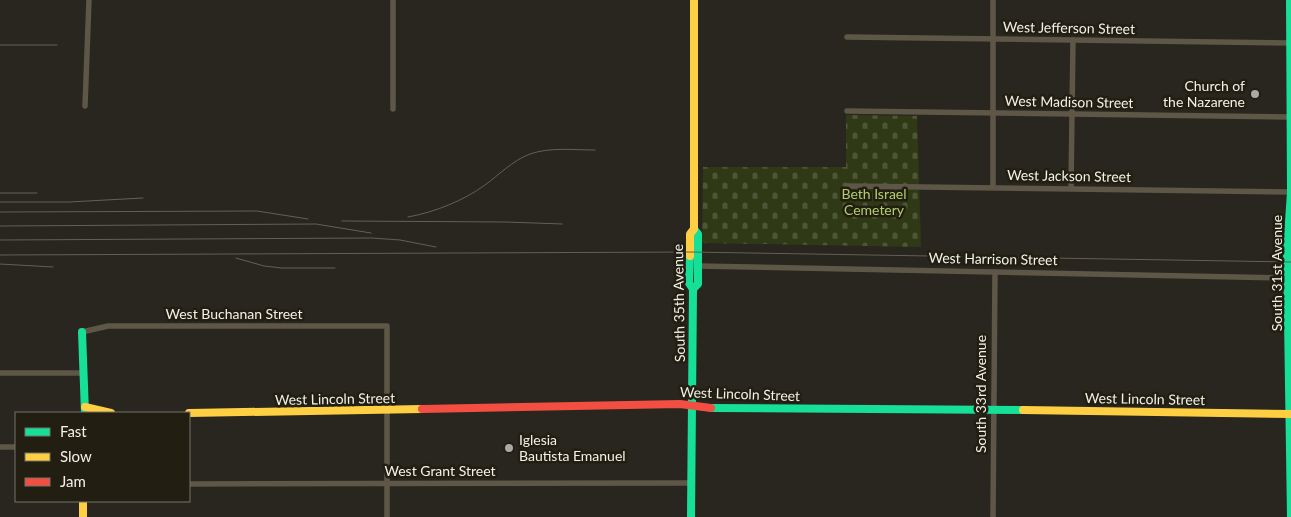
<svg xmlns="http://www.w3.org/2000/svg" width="1291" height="517" viewBox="0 0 1291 517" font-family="Lato,sans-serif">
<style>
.cemetery{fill:url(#cemetery-stones)}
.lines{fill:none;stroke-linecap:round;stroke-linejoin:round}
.street{stroke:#5e5747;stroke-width:5.5}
.fast{stroke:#16e098;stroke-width:8}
.slow{stroke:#ffcf43;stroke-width:8}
.jam{stroke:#f24e42;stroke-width:8}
.rail{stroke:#646055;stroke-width:1}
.poi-dot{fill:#aba9a1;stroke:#221f12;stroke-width:2}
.labels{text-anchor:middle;stroke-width:5;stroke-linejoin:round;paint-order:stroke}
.street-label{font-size:14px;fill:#f2f0e8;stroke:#221f12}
.poi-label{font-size:14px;fill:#f2f0e8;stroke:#221f12;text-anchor:end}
.park-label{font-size:14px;fill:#b1ce68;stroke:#221f12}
</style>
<defs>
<pattern id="cemetery-stones" width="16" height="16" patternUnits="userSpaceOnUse" patternTransform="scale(1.25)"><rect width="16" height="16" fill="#303915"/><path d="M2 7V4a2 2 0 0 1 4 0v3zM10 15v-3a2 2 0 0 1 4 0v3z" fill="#4e5637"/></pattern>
</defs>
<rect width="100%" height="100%" fill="#28261e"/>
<path class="cemetery" d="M846,115L917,116L921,247L702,243L703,167H846Z"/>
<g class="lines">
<g class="street">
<path d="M393,0V109"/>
<path d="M993,0V186"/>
<path d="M847,37L1291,43"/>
<path d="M85,106L89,0"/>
<path d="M847,111L1291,117"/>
<path d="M847,186L1291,192"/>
<path d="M1071,188L1073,40"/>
<path d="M698,266L1288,278"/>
<path d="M82,332L108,326H387V517"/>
<path d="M0,373H84"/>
<path d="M0,447H16"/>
<path d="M189,484L691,483"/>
<path d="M993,517L995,272"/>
</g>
<g class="fast">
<path d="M1290,0L1291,192L1287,252L1291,517"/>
<path d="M690,256L689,283L693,289L691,517"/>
<path d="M693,289L698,284V234L694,229"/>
<path d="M82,332L85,413"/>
<path d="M711,408L1023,410"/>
</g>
<g class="slow">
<path d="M690,256V234L694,229V0"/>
<path d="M85,407L111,413"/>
<path d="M1023,410L1291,414"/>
<path d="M189,413L422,409"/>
<path d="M83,501V517"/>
</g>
<path class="jam" d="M422,409L680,404L711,408"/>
<g class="rail">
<path d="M0,45H57"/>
<path d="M0,193H37"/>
<path d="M0,202H69L143,198"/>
<path d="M0,212L257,211L308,219"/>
<path d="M408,217C435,212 463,201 485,185C500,174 512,161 530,154C550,147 573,150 595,150"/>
<path d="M342,221L506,222L562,224"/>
<path d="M0,226L316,224L371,233"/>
<path d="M0,240L372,238L400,240L436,247"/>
<path d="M0,255L690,252L1291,262"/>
<path d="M236,258L264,266L282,268H335"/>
<path d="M0,264L53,267"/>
</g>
</g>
<g class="poi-dot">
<circle cx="1255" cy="94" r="5"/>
<circle cx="509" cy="448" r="5"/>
</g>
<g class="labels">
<g class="street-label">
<text transform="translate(1069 28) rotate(1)" y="5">West Jefferson Street</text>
<text transform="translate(1069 102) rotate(1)" y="5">West Madison Street</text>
<text transform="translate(1069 176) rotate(1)" y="5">West Jackson Street</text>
<text transform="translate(993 259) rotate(1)" y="5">West Harrison Street</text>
<text transform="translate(1277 273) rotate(-90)" y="5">South 31st Avenue</text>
<text transform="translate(679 303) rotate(-91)" y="5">South 35th Avenue</text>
<text x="234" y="319">West Buchanan Street</text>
<text transform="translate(740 394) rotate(2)" y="5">West Lincoln Street</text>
<text transform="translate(981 394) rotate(-90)" y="5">South 33rd Avenue</text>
<text transform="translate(335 399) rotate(-1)" y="5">West Lincoln Street</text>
<text transform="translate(1145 399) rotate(1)" y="5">West Lincoln Street</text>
<text x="440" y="476">West Grant Street</text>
</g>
<g class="poi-label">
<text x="1245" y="91">Church of<tspan x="1245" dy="16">the Nazarene</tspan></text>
<text x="519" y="445" text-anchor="start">Iglesia<tspan x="519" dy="16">Bautista Emanuel</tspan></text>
</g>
<g class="park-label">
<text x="874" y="199">Beth Israel<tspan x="874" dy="16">Cemetery</tspan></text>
</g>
</g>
<rect x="15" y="412" width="175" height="90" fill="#221f12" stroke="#757368"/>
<rect x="25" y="428" width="25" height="8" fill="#16e098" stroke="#757368"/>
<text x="60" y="437" font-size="15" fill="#f2f0e8">Fast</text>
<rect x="25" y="453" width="25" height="8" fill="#ffcf43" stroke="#757368"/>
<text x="60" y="462" font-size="15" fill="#f2f0e8">Slow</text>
<rect x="25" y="478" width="25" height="8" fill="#f24e42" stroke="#757368"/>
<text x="60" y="487" font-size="15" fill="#f2f0e8">Jam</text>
</svg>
